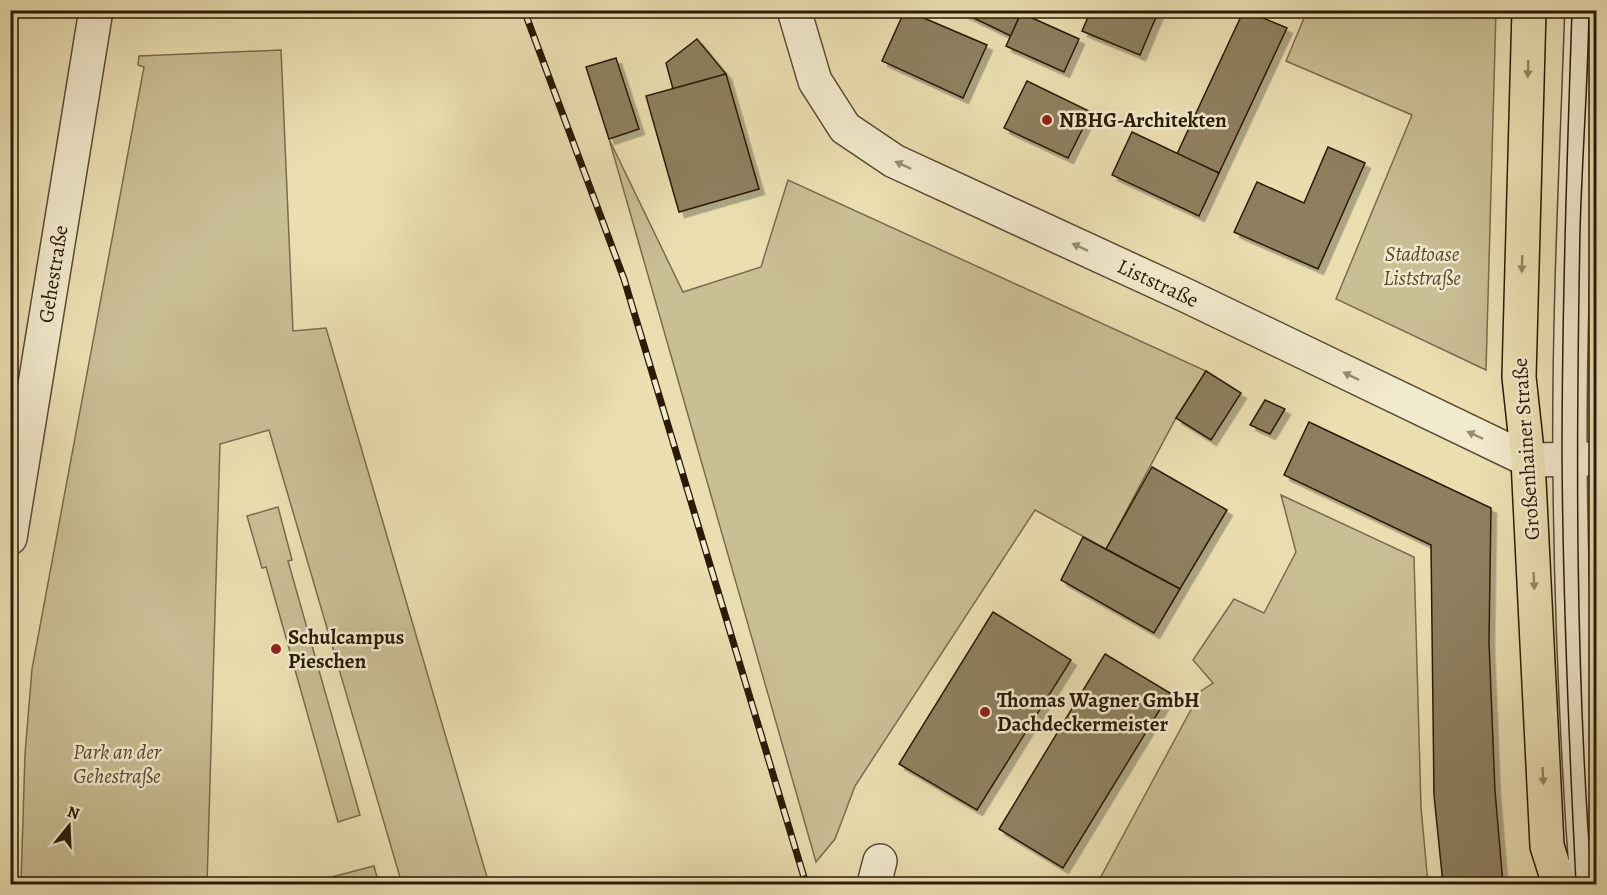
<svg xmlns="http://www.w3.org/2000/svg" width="1607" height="895" viewBox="0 0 1607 895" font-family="Alegreya,serif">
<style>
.green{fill:#cabe95;stroke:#7a6c4e;stroke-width:1.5}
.building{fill:#8e805f;stroke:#2a1a06;stroke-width:1.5;filter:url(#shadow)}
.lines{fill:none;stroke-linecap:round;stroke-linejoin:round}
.minor-casing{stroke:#5a4b31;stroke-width:36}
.major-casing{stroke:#2a1a06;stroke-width:36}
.minor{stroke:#f2eacd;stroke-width:33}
.major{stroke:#ebdfb2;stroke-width:33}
.tram{stroke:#2a1a06;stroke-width:1.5}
.rail-casing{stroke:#2a1a06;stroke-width:7}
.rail{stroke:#f2eacd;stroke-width:4.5;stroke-dasharray:14;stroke-linecap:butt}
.oneway{fill:#948665}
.oneway2{fill:#988c73}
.poi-dot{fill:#8f2418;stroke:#f2eacd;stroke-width:2}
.labels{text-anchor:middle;stroke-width:5;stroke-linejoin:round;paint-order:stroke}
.poi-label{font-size:21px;font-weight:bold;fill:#2a1a06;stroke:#f2eacd;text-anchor:start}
.park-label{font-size:21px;font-style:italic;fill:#5a4b31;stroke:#f2eacd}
.street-label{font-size:21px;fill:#2a1a06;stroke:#f2eacd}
</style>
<defs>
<filter id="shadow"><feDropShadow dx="5.5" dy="5.5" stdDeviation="0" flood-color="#0004"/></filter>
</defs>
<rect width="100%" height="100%" fill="#ebdfb2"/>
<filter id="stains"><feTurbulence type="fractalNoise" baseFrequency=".00333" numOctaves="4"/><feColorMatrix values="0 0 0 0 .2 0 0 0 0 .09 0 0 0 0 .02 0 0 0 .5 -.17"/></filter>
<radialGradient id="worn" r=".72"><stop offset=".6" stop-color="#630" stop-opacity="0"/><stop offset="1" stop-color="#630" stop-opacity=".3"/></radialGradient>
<g class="green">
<path d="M1307,11H1496L1486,370L1336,299L1412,115L1286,61Z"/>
<path d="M281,50L293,331L326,328L489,884H402L269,430L220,444L207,884H21L25,754L32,669L144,67L138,65L139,56Z"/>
<path d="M609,139L683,292L761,267L788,180L1206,371L1176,418L1106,549L1035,510L855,786L835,839L816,862Z"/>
<path d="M1281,495L1414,557L1421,807L1428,884H1097L1201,691L1213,683L1193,660L1234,599L1264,613L1296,552Z"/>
<path d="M278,507L292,560L288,561L360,815L338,822L266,567L262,568L247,516Z"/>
<path d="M374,866L379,884H305Z"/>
</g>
<g class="building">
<path d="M905,10L987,45L963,98L882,61Z"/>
<path d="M957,10H1016L1021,13L1011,36Z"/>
<path d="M1091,10H1159L1140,55L1082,31Z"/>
<path d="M1244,10L1287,28L1219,173L1177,154Z"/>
<path d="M1021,13L1079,39L1064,72L1006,46Z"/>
<path d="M697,39L726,74L673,89L666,63Z"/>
<path d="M616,58L639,129L609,139L586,67Z"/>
<path d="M726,74L759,189L679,212L646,96Z"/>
<path d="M1027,81L1091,112L1068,158L1004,128Z"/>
<path d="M1132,132L1219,173L1199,216L1112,175Z"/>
<path d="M1328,147L1365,163L1318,269L1234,232L1257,182L1304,203Z"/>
<path d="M1206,371L1241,393L1211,440L1176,418Z"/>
<path d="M1265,400L1285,409L1270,434L1250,425Z"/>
<path d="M1309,422L1491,508L1489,642L1495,791L1503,884H1443L1434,795L1431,545L1284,475Z"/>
<path d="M1152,467L1227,510L1180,589L1106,549Z"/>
<path d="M1083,537L1180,589L1154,633L1061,580Z"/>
<path d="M993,612L1071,660L977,810L899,764Z"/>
<path d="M1105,654L1170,693L1063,868L999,829Z"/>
<path d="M929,878L958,884H928Z"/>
</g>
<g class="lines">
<defs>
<g id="minor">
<path d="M794,10L815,81L845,128L894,161L1185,295L1528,460L1596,459"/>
<path d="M1582,10C1577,160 1569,309 1570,459C1571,601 1577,743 1587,884"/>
<path d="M10,538L96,10"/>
<path d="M874,884L880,861"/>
</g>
<path id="major" d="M1529,10L1519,377L1528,460L1547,846L1559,884"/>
</defs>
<use href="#minor" class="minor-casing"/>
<use href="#major" class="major-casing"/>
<use href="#minor" class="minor"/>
<use href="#major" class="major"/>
<g class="tram">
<path d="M1572,10C1567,160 1562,309 1562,459C1563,601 1569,743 1576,884"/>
<path d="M1589,10C1588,84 1582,158 1580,232C1576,449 1575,668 1592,884"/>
</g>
<defs>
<path id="rail" d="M524,10L624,279L806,884"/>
</defs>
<use href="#rail" class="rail-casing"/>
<use href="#rail" class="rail"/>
</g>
<defs><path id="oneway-solid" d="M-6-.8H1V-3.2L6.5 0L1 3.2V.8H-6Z" transform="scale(1.5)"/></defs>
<g class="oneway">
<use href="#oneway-solid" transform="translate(1528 69) rotate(92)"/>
<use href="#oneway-solid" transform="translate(1522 264) rotate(92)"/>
<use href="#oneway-solid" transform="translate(1534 581) rotate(87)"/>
<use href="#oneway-solid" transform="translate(1543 776) rotate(87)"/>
</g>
<g class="oneway2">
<use href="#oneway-solid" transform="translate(903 165) rotate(-155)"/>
<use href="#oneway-solid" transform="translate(1080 247) rotate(-155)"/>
<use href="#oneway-solid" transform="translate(1351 376) rotate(-154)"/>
<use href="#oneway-solid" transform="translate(1475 435) rotate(-155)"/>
</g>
<g class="poi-dot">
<circle cx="1047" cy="120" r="6"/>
<circle cx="276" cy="649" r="6"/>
<circle cx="985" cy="712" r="6"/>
</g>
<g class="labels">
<g class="poi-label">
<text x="1059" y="127">NBHG-Architekten</text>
<text x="288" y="644">Schulcampus<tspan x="288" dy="24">Pieschen</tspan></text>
<text x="997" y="707">Thomas Wagner GmbH<tspan x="997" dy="24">Dachdeckermeister</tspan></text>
</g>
<g class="park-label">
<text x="1422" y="261">Stadtoase<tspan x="1422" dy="24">Liststraße</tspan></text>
<text x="117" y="759">Park an der<tspan x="117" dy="24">Gehestraße</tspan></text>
</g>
<g class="street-label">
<text transform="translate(53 274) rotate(-81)" y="7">Gehestraße</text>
<text transform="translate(1158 283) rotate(25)" y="7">Liststraße</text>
<text transform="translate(1526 449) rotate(-94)" y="7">Großenhainer Straße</text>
</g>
</g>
<rect width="1607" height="895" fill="none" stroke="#ebdfb2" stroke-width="36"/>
<rect x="12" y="12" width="1583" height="871" fill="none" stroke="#2a1a06" stroke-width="3"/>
<rect x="18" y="18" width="1571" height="859" fill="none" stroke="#2a1a06" stroke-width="1.5"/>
<g transform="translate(69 826) rotate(18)" stroke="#f2eacd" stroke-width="4.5" paint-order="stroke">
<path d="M0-4.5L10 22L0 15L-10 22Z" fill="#2a1a06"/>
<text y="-9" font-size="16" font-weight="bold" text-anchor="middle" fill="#2a1a06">N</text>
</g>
<rect width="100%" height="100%" filter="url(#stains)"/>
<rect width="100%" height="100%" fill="url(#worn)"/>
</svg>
